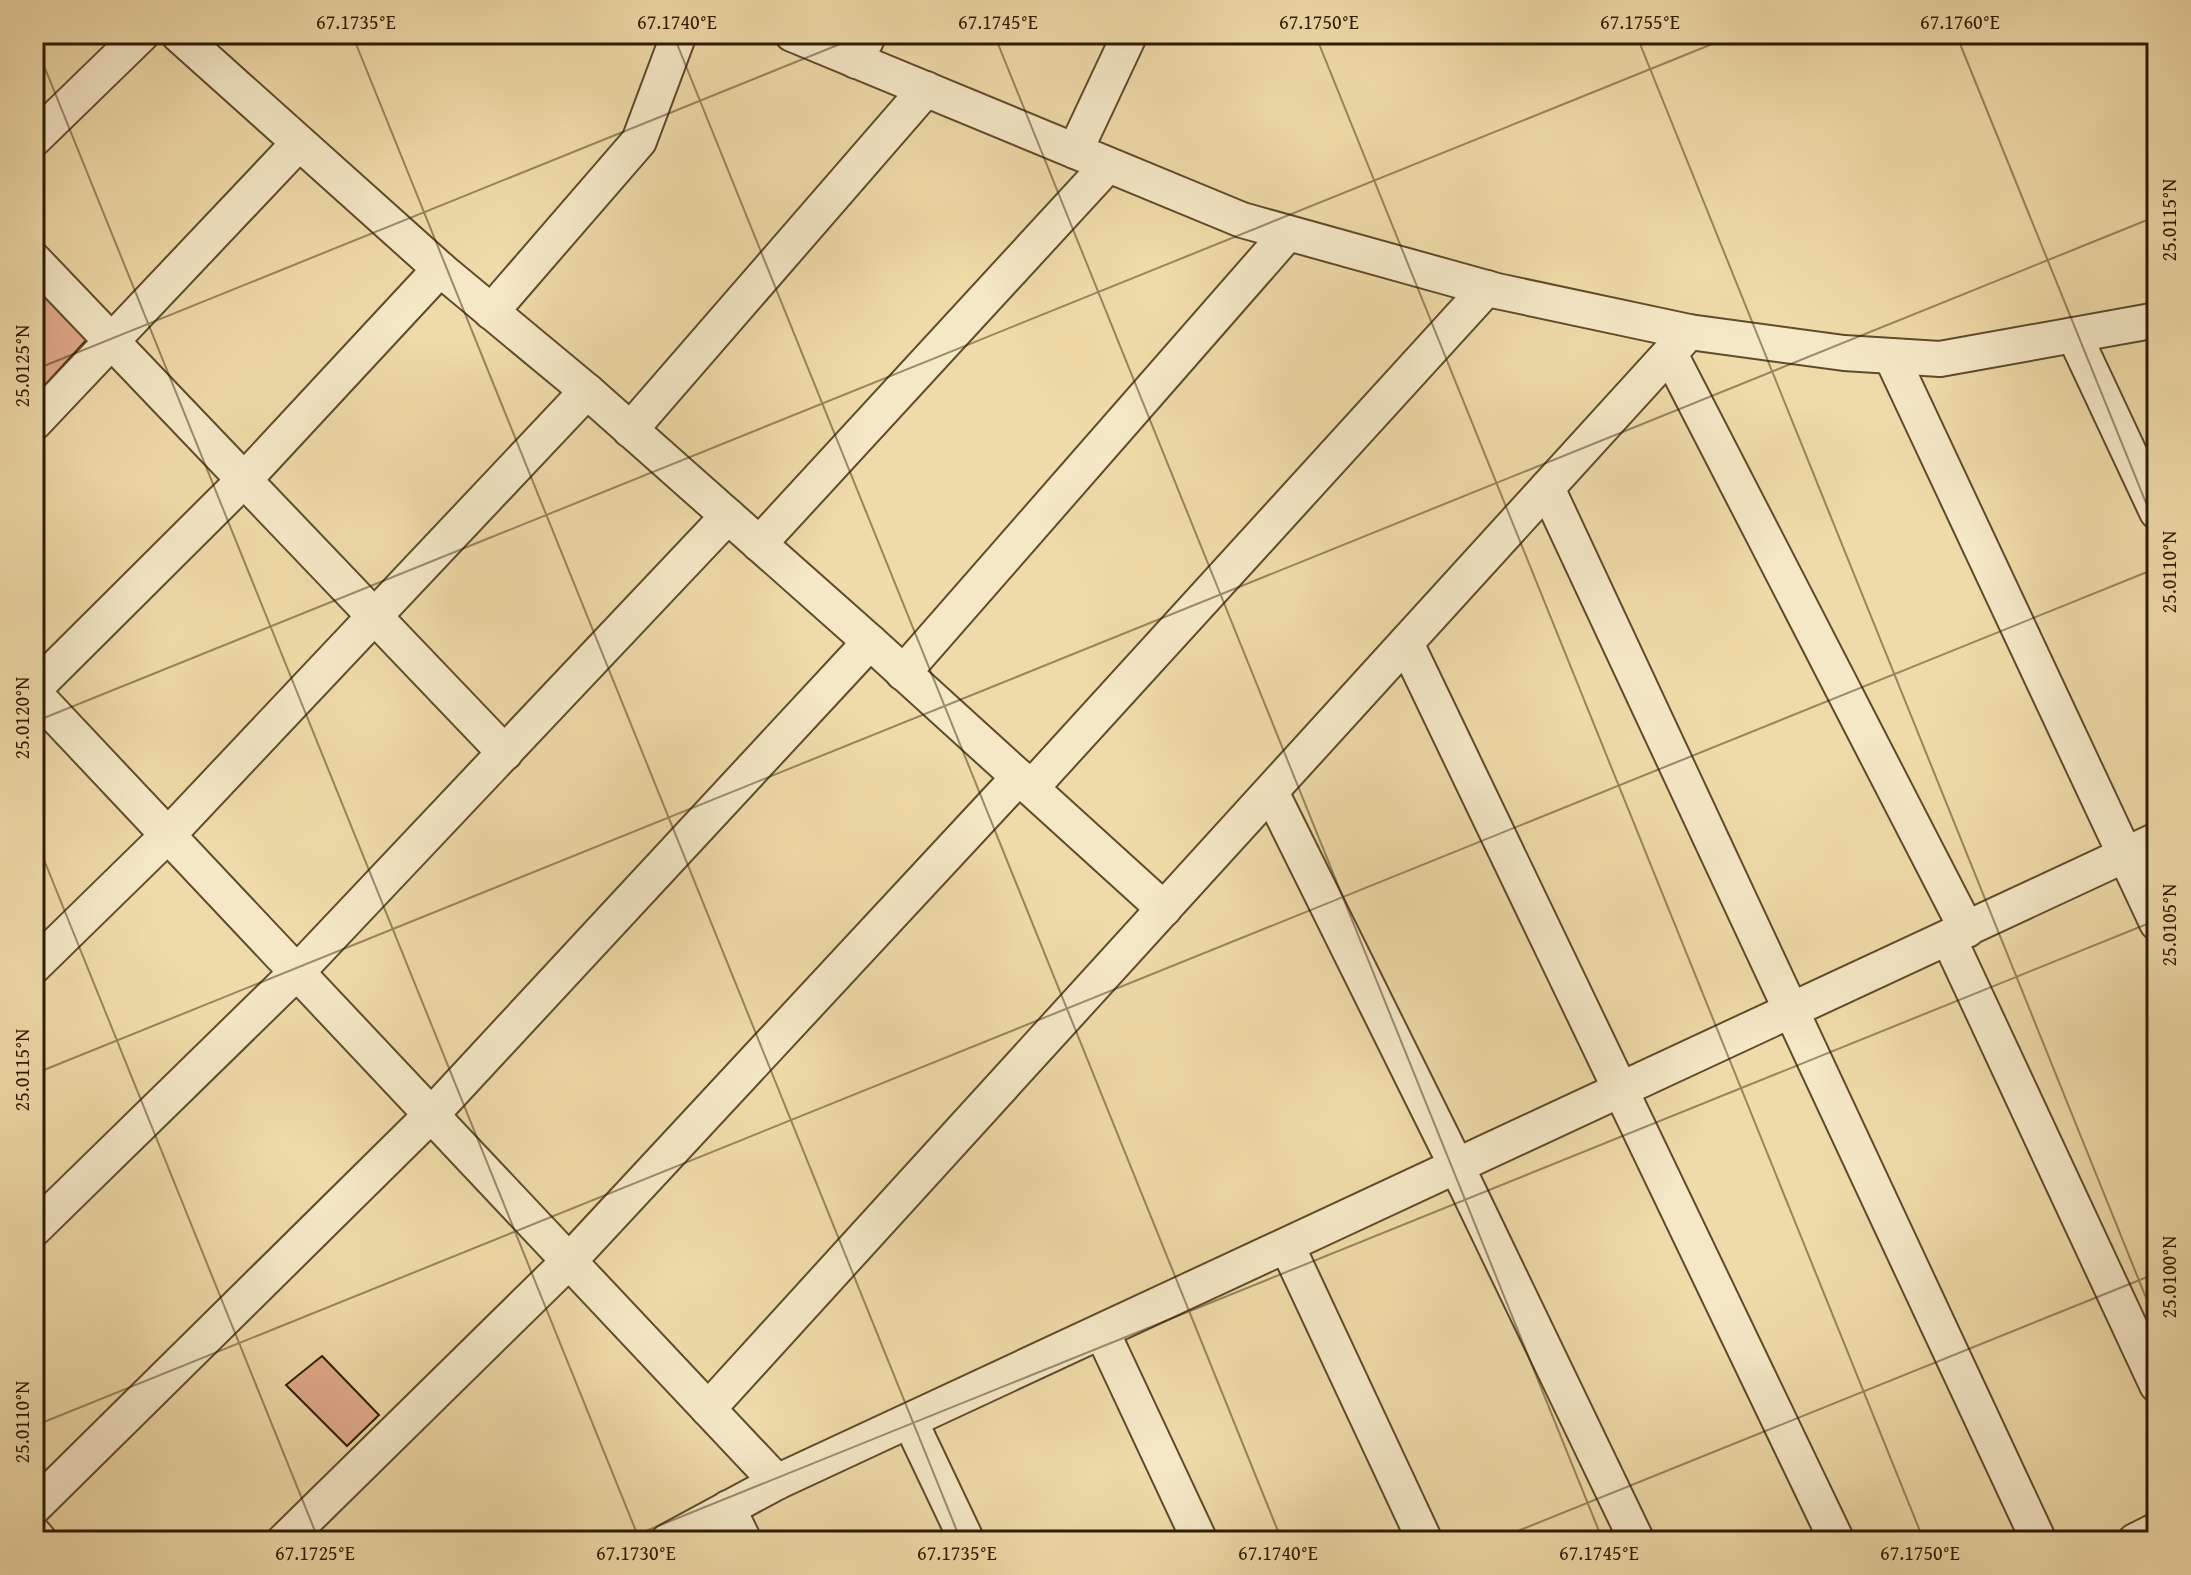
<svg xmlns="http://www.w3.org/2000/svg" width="2191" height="1575" viewBox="0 0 2191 1575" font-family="'Gentium Book Plus',serif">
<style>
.building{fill:#e1aa8a;stroke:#2f1b00;stroke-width:2}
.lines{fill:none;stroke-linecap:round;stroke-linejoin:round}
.street-casing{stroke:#5f4b2a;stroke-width:38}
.street{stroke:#f5e8c7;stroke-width:34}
.ticks{fill:none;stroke:#2f1b00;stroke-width:2;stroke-opacity:0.45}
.neatline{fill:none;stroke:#2f1b00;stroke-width:3}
.ticks-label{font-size:20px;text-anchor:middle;fill:#2f1b00}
</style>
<rect width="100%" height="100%" fill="#efdba9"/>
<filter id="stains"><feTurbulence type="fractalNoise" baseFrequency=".0025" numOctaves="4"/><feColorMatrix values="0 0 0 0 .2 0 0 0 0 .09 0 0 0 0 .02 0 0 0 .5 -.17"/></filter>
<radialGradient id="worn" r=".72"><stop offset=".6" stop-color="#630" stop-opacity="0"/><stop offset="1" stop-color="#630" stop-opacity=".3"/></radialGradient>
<g class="building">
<path d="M34,281L91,335L34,397Z"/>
<path d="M322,1356L379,1415L347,1446L286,1385Z"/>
</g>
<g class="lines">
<defs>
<g id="street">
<path d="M178,34L440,269L587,391L870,642L1164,909"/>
<path d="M792,34L1242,220L1497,291L1689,332L1844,353L1940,359L2157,320"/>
<path d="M856,61L869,34"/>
<path d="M34,139L142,34"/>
<path d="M1075,151L1130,34"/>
<path d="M34,260L505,753"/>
<path d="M491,312L639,141L679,34"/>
<path d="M2074,335L2157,512"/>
<path d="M1670,354L1967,930"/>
<path d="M1891,356L2157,923"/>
<path d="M34,423L298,144"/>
<path d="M630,430L926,89"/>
<path d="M1547,488L2039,1541"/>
<path d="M759,544L1108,165"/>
<path d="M1406,643L1837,1541"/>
<path d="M903,673L1288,233"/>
<path d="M34,689L244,480L440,269"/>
<path d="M34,693L777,1482"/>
<path d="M1031,788L1487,288"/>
<path d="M1271,792L1457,1167L1637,1541"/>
<path d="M1949,939L2157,1385"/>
<path d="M34,966L168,835L587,391"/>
<path d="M34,1229L297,972L728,516"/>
<path d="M1287,1246L1425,1541"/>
<path d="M1102,1332L1200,1541"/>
<path d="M708,1409L1689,332"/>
<path d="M910,1421L967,1541"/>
<path d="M34,1507L431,1115L870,642"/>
<path d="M728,1508L744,1541"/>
<path d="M34,1534L40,1541"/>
<path d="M284,1541L569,1261L1019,777"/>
<path d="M668,1541L777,1482L2157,840"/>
<path d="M2135,1541L2157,1530"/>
</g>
</defs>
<use href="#street" class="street-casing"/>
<use href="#street" class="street"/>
</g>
<path class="ticks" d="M352,34L961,1541M673,34L1282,1541M994,34L1603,1541M1315,34L1924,1541M1636,34L2157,1325M1956,34L2157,530M34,41L640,1541M34,370L865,34M34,722L1737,34M34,835L319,1541M34,1074L2157,216M34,1426L2157,568M621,1541L2157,920M1493,1541L2157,1273"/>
<rect width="2191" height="1575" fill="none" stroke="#efdba9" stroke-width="88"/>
<rect x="44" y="44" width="2103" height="1487" class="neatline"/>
<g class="ticks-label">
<text x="356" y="29">67.1735°E</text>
<text x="677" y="29">67.1740°E</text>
<text x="998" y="29">67.1745°E</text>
<text x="1319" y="29">67.1750°E</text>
<text x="1640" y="29">67.1755°E</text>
<text x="1960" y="29">67.1760°E</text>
<text transform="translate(2169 220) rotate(-90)" y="7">25.0115°N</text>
<text transform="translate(22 366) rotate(-90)" y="7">25.0125°N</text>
<text transform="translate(2169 572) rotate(-90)" y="7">25.0110°N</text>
<text transform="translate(22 718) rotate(-90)" y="7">25.0120°N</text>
<text transform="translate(2169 925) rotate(-90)" y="7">25.0105°N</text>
<text transform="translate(22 1070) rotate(-90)" y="7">25.0115°N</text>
<text transform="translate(2169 1277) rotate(-90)" y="7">25.0100°N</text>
<text transform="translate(22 1422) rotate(-90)" y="7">25.0110°N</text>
<text x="315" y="1560">67.1725°E</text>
<text x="636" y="1560">67.1730°E</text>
<text x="957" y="1560">67.1735°E</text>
<text x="1278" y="1560">67.1740°E</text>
<text x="1599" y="1560">67.1745°E</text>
<text x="1920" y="1560">67.1750°E</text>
</g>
<rect width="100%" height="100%" filter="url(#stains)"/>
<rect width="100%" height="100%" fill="url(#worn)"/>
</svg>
